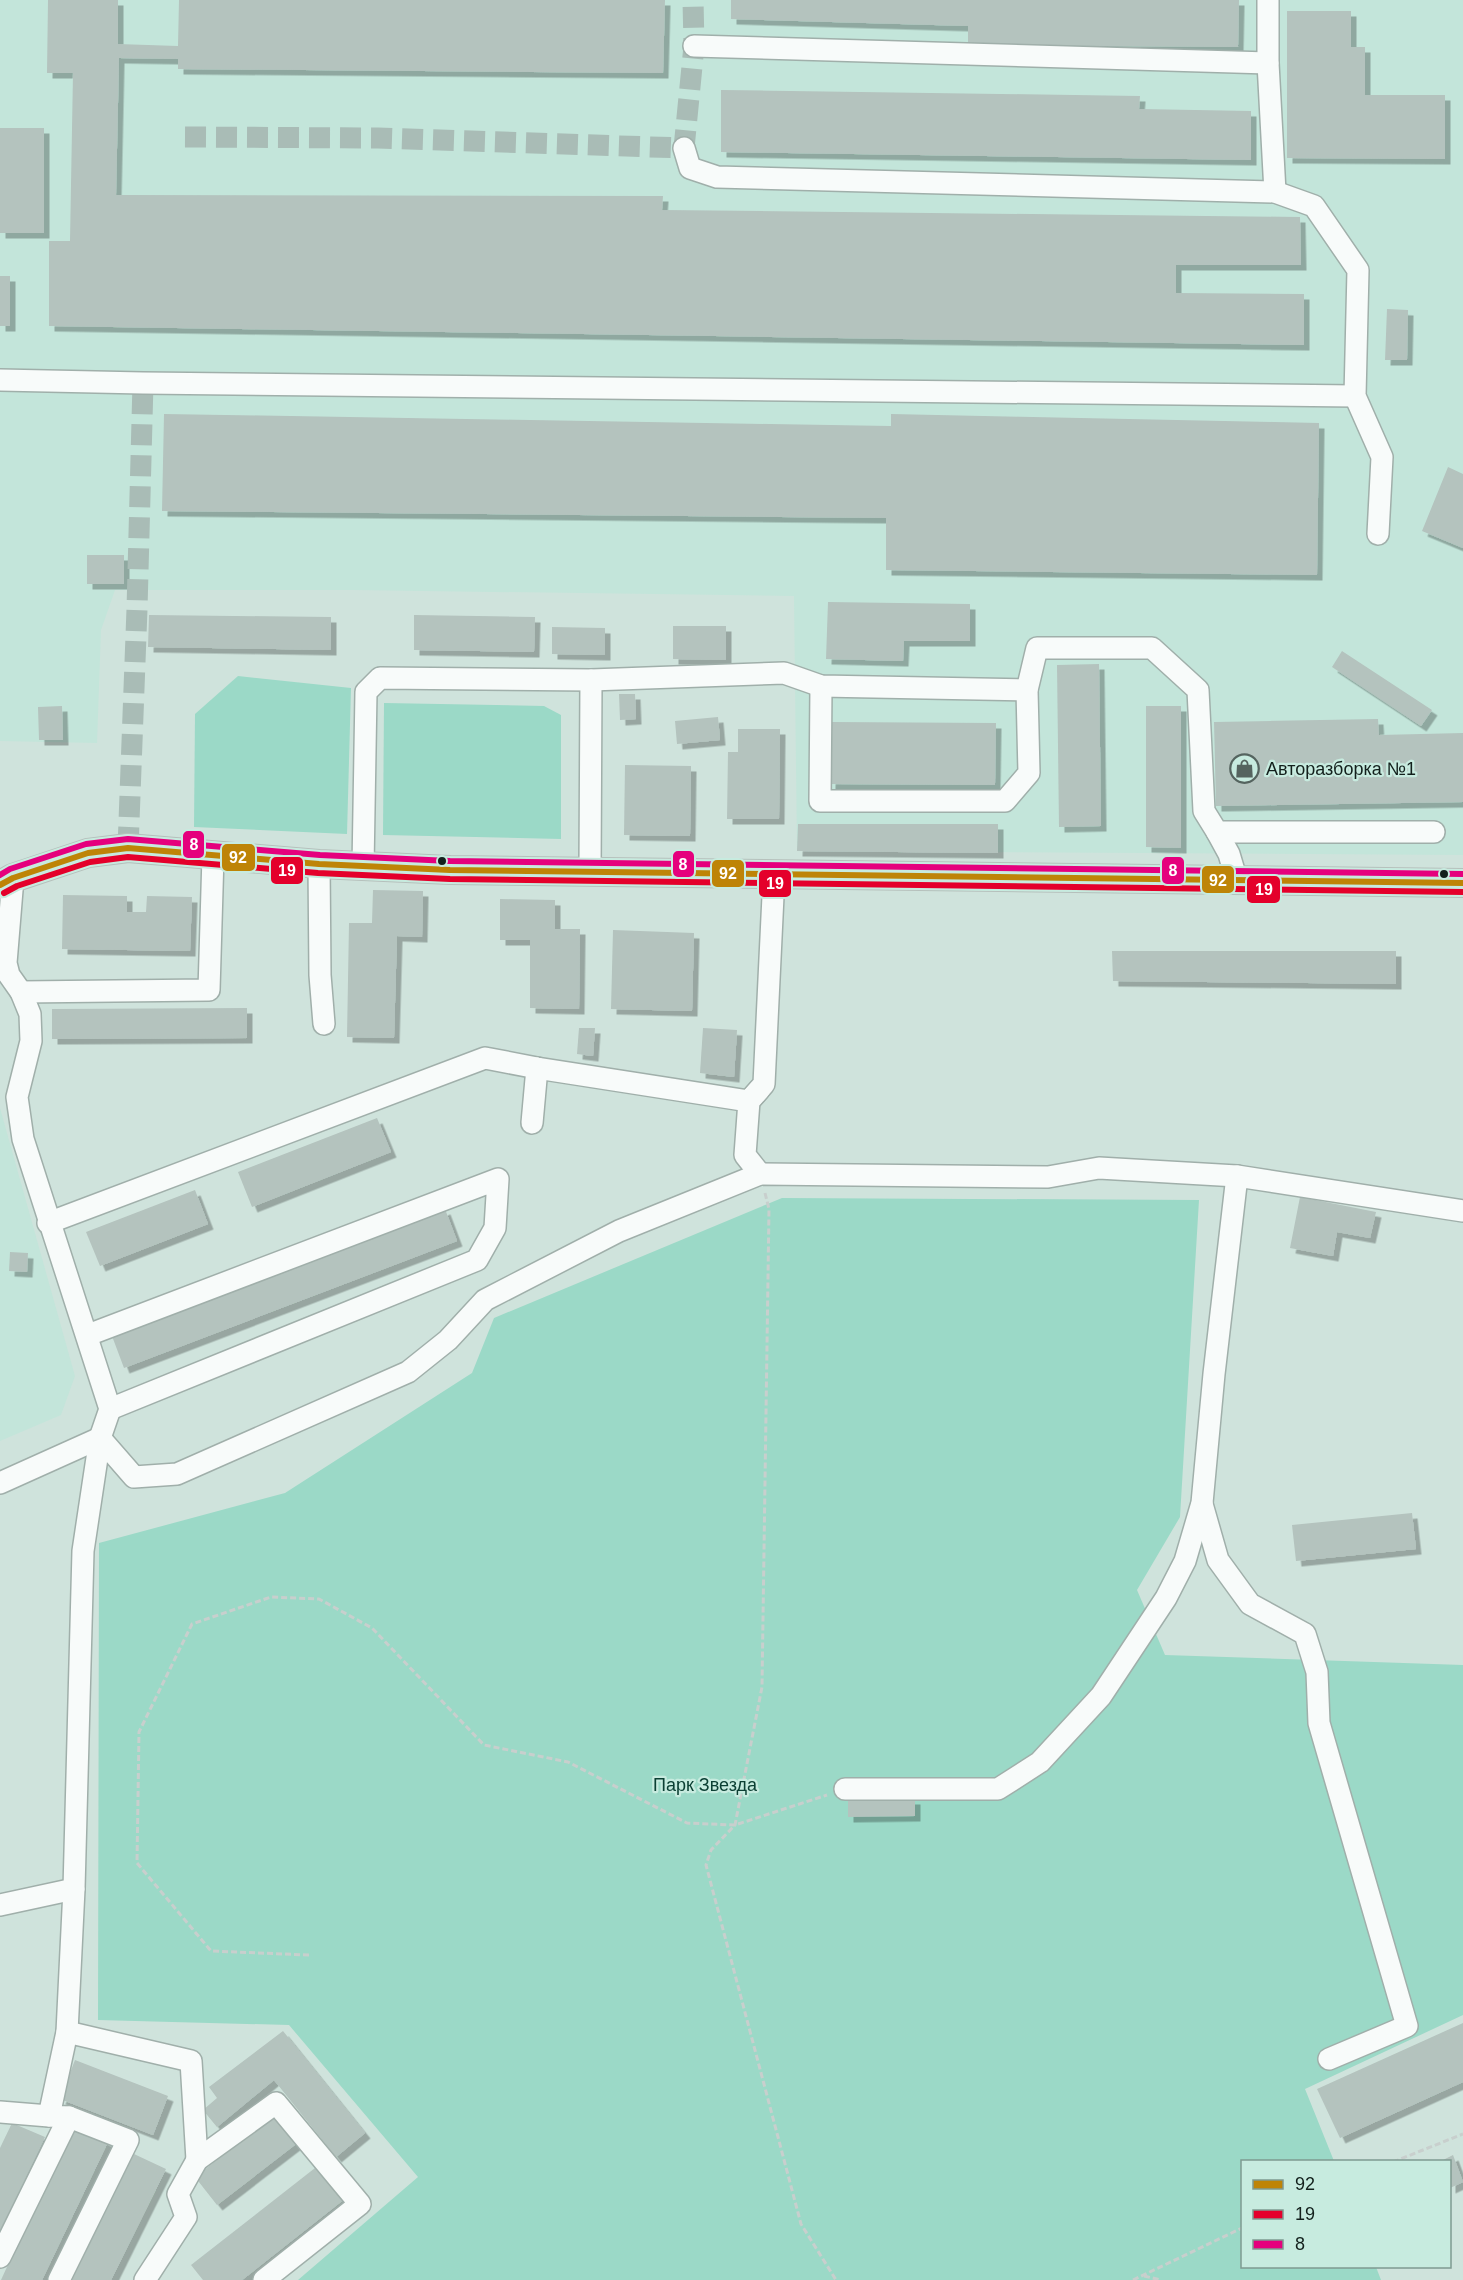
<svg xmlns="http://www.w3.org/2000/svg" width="1463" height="2280" viewBox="0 0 1463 2280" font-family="Arial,sans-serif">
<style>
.built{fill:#c3e5da}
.green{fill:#9bd9c7}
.building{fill:#b4c3be;filter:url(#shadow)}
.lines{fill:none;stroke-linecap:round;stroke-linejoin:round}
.minor-tunnel{stroke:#a9bcb6;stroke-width:21;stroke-dasharray:21 10;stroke-linecap:butt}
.minor-casing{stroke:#a0afaa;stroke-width:24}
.major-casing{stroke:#b6c0bc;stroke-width:30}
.path{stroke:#c8cfcd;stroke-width:3;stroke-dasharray:6 3;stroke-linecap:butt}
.minor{stroke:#f8fbfa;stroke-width:21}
.major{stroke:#dae4e1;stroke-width:27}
.bus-1-casing{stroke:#c7ebdf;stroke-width:10}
.bus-2-casing{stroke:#c7ebdf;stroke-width:10}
.bus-3-casing{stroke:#c7ebdf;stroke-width:10}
.bus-1{stroke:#be8407;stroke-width:6}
.bus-2{stroke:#e4002b;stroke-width:6}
.bus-3{stroke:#e5007d;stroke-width:6}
.bus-dot{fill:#13201c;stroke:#c7ebdf;stroke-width:2}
.labels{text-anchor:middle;stroke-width:4.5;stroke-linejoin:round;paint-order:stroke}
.poi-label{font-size:18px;fill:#13201c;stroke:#c7ebdf;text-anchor:start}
.park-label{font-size:18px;fill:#0c4034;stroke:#c7ebdf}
.line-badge{stroke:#c7ebdf;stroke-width:2}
.badge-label{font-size:16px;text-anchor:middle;font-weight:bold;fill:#fff}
</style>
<defs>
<filter id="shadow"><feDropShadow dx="5.5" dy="5.5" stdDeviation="0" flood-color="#0004"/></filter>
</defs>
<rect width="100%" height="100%" fill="#cfe3dc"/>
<g class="built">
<path d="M0,0H1463V855L797,851L794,596L354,590H115L101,630L97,743L0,741Z"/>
<path d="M0,1108L75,1376L61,1415L0,1441Z"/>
</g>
<g class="green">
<path d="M238,676L351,688L347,834L194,827L195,714Z"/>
<path d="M384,703L544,706L561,715V839L383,835Z"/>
<path d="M782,1198L1199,1200L1180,1517L1137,1590L1165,1655L1463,1665V2015L1305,2089L1334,2161L1242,2162V2266L1376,2267L1381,2280H298L418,2177L289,2025L98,2020L99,1543L285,1493L472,1373L494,1318Z"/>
</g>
<g class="building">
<path d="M48,0H118V44L178,46L179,0H665L663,73L178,69V59L119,58L116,195L663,196L662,210L1300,217L1301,265H1176V293L1304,294V345L49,326V241H70L73,73H47Z"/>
<path d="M731,0H1239L1238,47L968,45V26L731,19Z"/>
<path d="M1287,11H1351V47H1365V95H1445V159L1287,158Z"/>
<path d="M721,90L1140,96L1139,109L1251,111V160L721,152Z"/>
<rect x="0" y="128" width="44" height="105"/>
<rect x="0" y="276" width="10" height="50"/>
<path d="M1387,309L1408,310L1407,360H1385Z"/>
<path d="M164,414L891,426V414L1319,423L1317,575L886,570V518L162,511Z"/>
<path d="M1448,467L1463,474V548L1422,531Z"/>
<rect x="87" y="555" width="37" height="29"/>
<path d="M828,602L970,604V641H904L903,661L826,659Z"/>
<path d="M149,615L331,617V650L148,647Z"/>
<path d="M414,615L535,617L534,652L414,650Z"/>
<path d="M673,626H726V660L673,659Z"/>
<path d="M552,627L605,628V655L552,654Z"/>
<path d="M1342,651L1432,710L1421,726L1332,667Z"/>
<path d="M1099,664L1101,826L1059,827L1057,665Z"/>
<path d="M619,694H635L636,719L620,720Z"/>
<path d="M62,706L63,740H39L38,707Z"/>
<path d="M1146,706H1181V848L1146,847Z"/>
<path d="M718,717L720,740L677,744L675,721Z"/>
<path d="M1378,719L1379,735L1463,733V802L1216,806L1214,722Z"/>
<path d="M831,722L996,723L995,785L830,784Z"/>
<path d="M738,729H780L779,819H727L728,752H738Z"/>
<path d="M625,765L691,766L690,836L624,835Z"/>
<path d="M798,824H998V853L797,851Z"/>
<path d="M373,890L423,891L422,937L397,936L394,1038L347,1037L349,923H372Z"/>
<path d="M63,895L127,896V912H146L147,896L192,897L190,951L62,949Z"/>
<path d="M500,899L555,900V929H580L579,1009L530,1008V940H500Z"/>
<path d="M613,930L694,933L692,1011L611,1009Z"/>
<path d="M1112,951H1396V984L1113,981Z"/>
<path d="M247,1008V1038L52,1039V1009Z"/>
<path d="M579,1028H595L593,1056L577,1054Z"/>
<path d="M703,1028L737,1030L734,1077L700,1073Z"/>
<path d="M377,1118L391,1152L252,1207L238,1172Z"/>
<path d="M195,1190L208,1224L100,1266L86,1232Z"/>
<path d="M1300,1197L1376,1212L1370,1238L1337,1232L1333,1256L1290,1248Z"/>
<path d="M445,1209L457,1241L124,1368L112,1336Z"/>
<path d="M10,1252L28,1253L27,1272L9,1271Z"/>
<path d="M1412,1513L1416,1549L1296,1561L1292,1525Z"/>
<path d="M848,1799H915V1816L848,1817Z"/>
<path d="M1463,2023V2082L1340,2138L1317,2089Z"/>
<path d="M283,2031L365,2133L336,2157L274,2080L217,2127L203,2110L217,2098L209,2087Z"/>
<path d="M75,2060L168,2096L153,2135L60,2099Z"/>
<path d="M274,2116L296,2144L217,2205L195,2177Z"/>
<path d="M12,2123L45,2137L0,2231V2148Z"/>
<path d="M72,2125L108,2142L42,2280H1Z"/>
<path d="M134,2154L166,2169L111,2280H72Z"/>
<path d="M1453,2155L1463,2182L1450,2188V2162H1439Z"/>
<path d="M315,2168L342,2201L242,2280H203L191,2265Z"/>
</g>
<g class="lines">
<g class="minor-tunnel">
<path d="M185,137L378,138L684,148L694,46L693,0"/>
<path d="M128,848L137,609L143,383"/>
</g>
<defs>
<g id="minor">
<path d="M1268,0V63L1275,192"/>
<path d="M694,46L1268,63"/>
<path d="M684,148L690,168L717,177L1275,192L1314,206L1358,270L1355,396L1382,457L1378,534"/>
<path d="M0,380L143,383L1355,396"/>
<path d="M821,686L820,801H1005L1029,773L1027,690L1037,648H1152L1198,690L1204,811L1217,832H1434"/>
<path d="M1217,832L1229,854L1237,881"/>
<path d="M319,864L320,975L324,1024"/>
<path d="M363,867L366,692L380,678L591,680L784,673L821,686L1027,690"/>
<path d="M590,872L591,680"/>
<path d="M21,992L209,990L213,856"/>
<path d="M759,1090L749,1101L745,1155L760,1174"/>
<path d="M532,1123L537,1068"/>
<path d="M48,1223L485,1058L537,1068L749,1101L764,1084L774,875"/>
<path d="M88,1335L498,1179L495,1228L477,1260L110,1409"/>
<path d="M100,1438L134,1477L177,1474L408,1372L448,1340L485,1300L619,1231L760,1174L1048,1177L1099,1168L1237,1176"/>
<path d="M0,1483L100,1438"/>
<path d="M1202,1504L1218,1560L1250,1604L1305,1634L1317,1672L1319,1723L1407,2026L1329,2059"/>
<path d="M845,1789H998L1040,1762L1101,1696L1166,1598L1185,1561L1202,1503L1214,1374L1237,1176L1463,1211"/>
<path d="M0,1905L74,1889L83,1551L100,1438L110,1409L23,1139L17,1097L31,1041L30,1014L21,992L9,975L6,963L13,878"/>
<path d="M67,2032L74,1889"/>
<path d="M0,2112L49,2116"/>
<path d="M0,2257L69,2117"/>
<path d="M59,2280L128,2140L69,2117L49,2116L67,2032L191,2061L197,2160"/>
<path d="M145,2280L186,2217L178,2194L197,2160L276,2103L360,2204L264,2280"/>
</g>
<path id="major" d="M0,885L13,878L88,853L128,848L319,864L450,870L1463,883"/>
</defs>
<use href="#minor" class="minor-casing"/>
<use href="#major" class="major-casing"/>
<g class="path">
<path d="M765,1193L769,1209L762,1687L735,1825L711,1850L706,1865L801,2224L836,2280"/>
<path d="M309,1955L211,1951L137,1863L139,1732L192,1624L271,1597L319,1599L372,1628L484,1745L568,1762L687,1823L735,1825L827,1795"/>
<path d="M1393,2162L1463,2134"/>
<path d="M1144,2276L1161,2280"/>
<path d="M1133,2280L1242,2228"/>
</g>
<use href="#minor" class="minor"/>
<use href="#major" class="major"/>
<defs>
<path id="bus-1" d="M0,885L13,878L88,853L128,848L319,864L450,870L1463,883"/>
<path id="bus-2" d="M4,893L17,886L90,862L128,857L318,873L450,879L1463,892"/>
<path id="bus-3" d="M0,875L10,869L86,844L128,839L320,855L450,861L1463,874"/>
</defs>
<use href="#bus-1" class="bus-1-casing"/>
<use href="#bus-2" class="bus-2-casing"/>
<use href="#bus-3" class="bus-3-casing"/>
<use href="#bus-1" class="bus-1"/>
<use href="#bus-2" class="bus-2"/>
<use href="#bus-3" class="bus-3"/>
</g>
<defs>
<symbol id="shop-ring" viewBox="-11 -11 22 22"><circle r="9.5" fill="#c7ebdf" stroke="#55645f" stroke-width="1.5"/><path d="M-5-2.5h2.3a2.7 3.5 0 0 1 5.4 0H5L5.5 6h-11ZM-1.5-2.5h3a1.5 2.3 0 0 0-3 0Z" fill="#55645f"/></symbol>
</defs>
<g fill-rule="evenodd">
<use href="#shop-ring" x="1228" y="752" width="33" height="33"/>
</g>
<g class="bus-dot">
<circle cx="442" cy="861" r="5"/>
<circle cx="1444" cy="874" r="5"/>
</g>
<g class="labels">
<g class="poi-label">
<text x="1266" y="775">Авторазборка №1</text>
</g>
<g class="park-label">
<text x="705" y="1791">Парк Звезда</text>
</g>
</g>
<g class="line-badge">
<rect x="182" y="830" width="23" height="29" rx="6" fill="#e5007d"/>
<rect x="221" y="843" width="35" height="29" rx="6" fill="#be8407"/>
<rect x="672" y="850" width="23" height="28" rx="6" fill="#e5007d"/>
<rect x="1161" y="856" width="24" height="29" rx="6" fill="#e5007d"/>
<rect x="270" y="856" width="34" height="29" rx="6" fill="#e4002b"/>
<rect x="711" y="859" width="34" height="29" rx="6" fill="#be8407"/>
<rect x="1201" y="865" width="34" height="29" rx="6" fill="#be8407"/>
<rect x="758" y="869" width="34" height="29" rx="6" fill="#e4002b"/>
<rect x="1246" y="875" width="35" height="29" rx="6" fill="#e4002b"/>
</g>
<g class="badge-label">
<text x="194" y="850">8</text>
<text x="238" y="863">92</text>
<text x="683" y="870">8</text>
<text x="1173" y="876">8</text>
<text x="287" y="876">19</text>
<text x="728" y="879">92</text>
<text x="1218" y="886">92</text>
<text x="775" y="889">19</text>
<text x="1264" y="895">19</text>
</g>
<rect x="1241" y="2160" width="210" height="108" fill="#c7ebdf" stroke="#7f9a91" stroke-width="1.5"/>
<rect x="1253" y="2180" width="30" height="9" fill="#be8407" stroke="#7f9a91" stroke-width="1.5"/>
<text x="1295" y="2190" font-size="18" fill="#13201c">92</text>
<rect x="1253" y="2210" width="30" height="9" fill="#e4002b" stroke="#7f9a91" stroke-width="1.5"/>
<text x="1295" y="2220" font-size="18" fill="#13201c">19</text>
<rect x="1253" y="2240" width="30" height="9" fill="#e5007d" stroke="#7f9a91" stroke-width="1.5"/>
<text x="1295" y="2250" font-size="18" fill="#13201c">8</text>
</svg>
